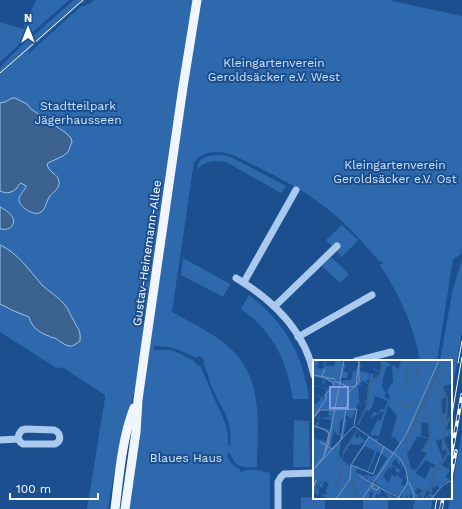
<svg xmlns="http://www.w3.org/2000/svg" width="462" height="509" viewBox="0 0 462 509" font-family="'Work Sans',sans-serif">
<style>
.green{fill:#2e69ad;fill-rule:evenodd}
.water{fill:#3c6290;stroke:#9cc4f0}
.lines{fill:none;stroke-linecap:round;stroke-linejoin:round}
.minor{stroke:#a9c9ee;stroke-width:7}
.major{stroke:#f0f6ff;stroke-width:9}
.tram{stroke:#fff;stroke-width:1}
.rail-casing{stroke:#fff;stroke-width:3.5}
.rail{stroke:#1b4f8f;stroke-width:2;stroke-dasharray:6;stroke-linecap:butt}
.labels{text-anchor:middle;stroke-width:4;stroke-linejoin:round;paint-order:stroke}
.park-label{font-size:12px;fill:#cfe3fa;stroke:#1b4f8f}
.street-label{font-size:12px;fill:#fff;stroke:#1b4f8f}
.inset-river{fill:none;stroke:#3c6290;stroke-width:2}
.inset-road{fill:none;stroke:#7695bc;stroke-width:1}
.view{fill:#839eea;fill-opacity:0.15;stroke:#839eea;stroke-width:2}
.inset-edge{fill:none;stroke:#fff;stroke-width:2}
</style>
<rect width="100%" height="100%" fill="#1b4f8f"/>
<g class="green">
<path d="M36,0H69L33,32L0,62V22L23,29Z"/>
<path d="M74,0H84L86,2L80,4L28,51L29,53L80,7L91,3L94,0H193C175,124 158,247 138,371C131,417 114,462 108,509H87L105,398V395L62,367L58,369L0,332V67L20,47Z"/>
<path d="M200,0H392V1L462,16V248L461,254L453,259L437,361H420C414,326 399,294 380,265L383,263L382,261L380,262C366,246 352,230 335,215C305,189 268,172 233,155C218,150 205,151 194,162L172,312C180,316 188,321 196,325C234,346 253,364 257,408C259,427 257,447 257,467C242,468 236,468 230,453H227C228,462 232,465 240,469V472C250,468 260,470 270,473V509H129L149,350ZM154,346C173,346 180,350 196,358L200,356L204,359V364C208,374 210,384 215,394C225,414 233,422 230,447L228,444C229,424 220,413 213,396C209,386 205,376 200,366L196,364L194,361L181,354L171,350H154Z"/>
<path d="M215,155H223L231,157L286,186L281,193L226,162C214,160 207,161 197,169C199,158 204,156 215,155Z"/>
<path d="M342,225L358,240L342,257L326,240Z"/>
<path d="M331,257L349,274L340,283L322,266Z"/>
<path d="M183,258L230,284L223,297L181,275Z"/>
<path d="M462,260V332L451,396V361H440L453,288Z"/>
<path d="M249,295C284,321 304,356 309,399H293C287,361 273,331 241,309Z"/>
<path d="M294,420L309,421L310,467H293Z"/>
<path d="M462,432V509H448L450,498H451V493Z"/>
<path d="M301,497L325,498V509H301Z"/>
<rect x="363" y="498" width="25" height="11"/>
<path d="M415,498H433L431,509H413Z"/>
</g>
<g class="water">
<path d="M12,98H15L27,104L31,109L66,133L71,138L72,142L68,152L63,156L48,163L47,164C48,172 58,174 59,181C60,189 54,191 50,196C46,201 46,209 41,212C35,217 21,208 19,201C18,196 24,191 26,187V186L21,183C19,184 18,186 17,188C12,193 6,194 0,191V103L5,102Z"/>
<path d="M0,207C6,210 12,214 14,221C12,229 8,230 0,229Z"/>
<path d="M0,245C18,253 29,270 42,285C49,292 59,297 65,305C69,310 70,315 74,321C78,330 81,329 80,341C77,343 73,347 69,346C64,345 60,341 55,338C52,337 52,338 49,336C40,333 31,327 29,317L14,311L0,304Z"/>
</g>
<g class="lines">
<g class="minor">
<path d="M236,278C273,300 305,331 314,375"/>
<path d="M244,282L296,190"/>
<path d="M275,306L337,246"/>
<path d="M298,337L372,295"/>
<path d="M356,361L391,352"/>
<path d="M22,430L26,429L54,430C61,433 62,441 55,444H23C17,441 17,435 22,430Z"/>
<path d="M0,440L18,439"/>
<path d="M278,509V482L281,477L284,474L314,473"/>
</g>
<g class="major">
<path d="M115,509C119,477 122,438 134,408"/>
<path d="M125,509L136,432L138,400L146,343L183,87L197,0"/>
</g>
<g class="tram">
<path d="M0,73L83,0"/>
<path d="M458,363L462,341"/>
<path d="M451,420L462,357"/>
<path d="M435,509L437,498"/>
</g>
<defs>
<g id="rail">
<path d="M451,456L462,395"/>
<path d="M451,476L456,451"/>
<path d="M441,509L443,498"/>
</g>
</defs>
<use href="#rail" class="rail-casing"/>
<use href="#rail" class="rail"/>
</g>
<g class="labels">
<g class="park-label">
<text x="274" y="67">Kleingartenverein<tspan x="274" dy="14">Geroldsäcker e.V. West</tspan></text>
<text x="78" y="110">Stadtteilpark<tspan x="78" dy="14">Jägerhausseen</tspan></text>
<text x="395" y="169">Kleingartenverein<tspan x="395" dy="14">Geroldsäcker e.V. Ost</tspan></text>
<text x="186" y="462">Blaues Haus</text>
</g>
<g class="street-label">
<text transform="translate(147 253) rotate(-82)" y="4">Gustav-Heinemann-Allee</text>
</g>
</g>
<g transform="translate(313 360)">
<rect width="139" height="139" fill="#1b4f8f"/>
<path d="M0,0H7L3,7L7,9L12,7L10,4L13,0V6H21L23,0H26L41,12L42,10L45,12L43,9L46,4L51,8L47,7L46,11L56,13V19L53,21L56,24L57,13L60,14V19L66,16L60,14L66,15L67,11L60,10V8L67,11L69,0L79,5L73,6L79,7L81,5L85,9L89,0H139V24L130,26L135,44L134,60L139,53L133,70L139,69V74L130,79L139,96L135,95L129,105L135,109L139,97V104H137L139,105V107L137,105L135,109L137,111L132,117L137,120L130,123L119,139L116,135L115,139H112L114,137L112,139L117,133L120,135L122,134L126,128L124,125L121,128L118,126L119,133L114,130L110,139L106,133L110,132L108,131H111L104,128L102,132L107,136L104,139L103,136V139H100V136L96,134L97,136L96,139H97H96L93,134L94,137L88,139L90,131L86,137L62,123L64,119L61,122L54,120L55,113L54,112L62,91L52,86L37,105L56,77L54,75L64,81L61,78L65,79V76L57,75L64,61L68,60L71,51L57,58L61,52L66,53L68,46L67,49L71,50L75,41L62,36L60,44L53,57L56,51L52,49L54,43L50,42L55,39L56,25L50,21L46,24H50L45,26L46,42L49,45L45,43L39,59L33,55L35,39L29,72L30,59L27,61L26,73L29,75V76L32,59H34L30,78L28,79V75H25L21,71L17,89L28,80L26,95L29,100L30,91L45,68L42,76L45,79L46,75L52,82L47,83L48,85L38,84L31,91L30,101L38,106H45L42,112L52,116L54,113L53,118L44,116L78,133L71,130L83,139L76,138L69,129L66,135L72,138L71,139L66,135L64,139L66,135L63,134L62,139H58L60,133L57,131L56,139H50L53,135L50,139L52,134L49,139H14L8,135L15,133L12,131L16,124L12,121L9,125L10,128L6,127V135L2,134L7,123H9L8,121L4,126L2,125L4,127L2,134L0,132V106L2,107L0,105V79L14,81L15,74L11,70L0,67V63L3,66V62H6L5,67L17,70L18,60L6,58L5,61V55L7,58L18,57L15,54L16,50L7,49L0,59L2,55L0,44H3L8,38L0,34L12,38L10,36L14,29L1,26L0,28V25L17,29L19,22L11,19L12,24L6,22L9,23L10,19L0,16ZM33,6L40,12L38,20L27,21L28,18H34L35,13L30,10ZM73,7H79L80,21L70,19ZM70,19L80,21L74,32L77,36L76,40L71,36L73,33L69,27ZM133,37L134,53L129,54L128,40ZM75,45L84,56L78,78L82,77L86,84L81,92L64,83L62,90ZM108,62L116,64V78L107,76ZM104,77H107L97,94L107,77L116,79L104,98L109,91L114,93L103,110L98,109L94,94ZM124,78L126,81L129,78V91L133,89L135,93L127,106L126,103L129,101V97L123,81ZM64,91L74,98L64,114L57,117L55,113ZM83,98L85,103L87,105L88,100L89,102L88,105V110L89,105L91,106L94,116H91L94,119L92,126L88,125L90,120L85,116L86,114L84,115L88,110L78,104ZM113,100L122,105L121,108L118,106L112,119L102,113ZM77,106L83,108L82,110L85,113L82,117L79,115L75,123L70,116L76,107L79,110Z" fill="#2e69ad" fill-rule="evenodd"/>
<path class="inset-river" d="M102,2L107,26M130,11L139,19M124,16L134,38L133,62M56,24L58,20L68,16L69,0M91,28L95,20L94,6M119,28L127,40M128,41L129,64M112,43L116,64M84,47L86,43L93,47M93,47L106,39M105,61L108,62L107,76M45,65L54,46L56,25M116,65L117,77M93,78L98,72L130,0M93,78L94,91M109,91L117,78M30,94L42,74M38,119L43,135L48,138M21,126L27,117L29,101M109,139L113,129H118L120,116L135,93L130,79L134,63"/>
<path class="inset-road" d="M0,15L22,19M21,21L36,27L43,26L46,0M21,50L44,49L41,65M0,58L13,39V34L22,24L9,16L12,9M0,59L7,50H21M0,66L11,69L16,73L11,96M41,66L87,98L93,110M7,82L19,89L41,66M38,105L60,114L71,86M0,110L11,96L15,85L31,0M0,110L28,80L36,32L46,22V0M46,116L88,139M96,122L101,134L100,139M60,125L59,128L64,130L66,128L65,126M0,128L3,120L0,128M23,139L37,119L38,105L56,77M49,139L93,75L126,0M85,139L95,122L93,110M118,139L130,125L139,120"/>
<path class="view" d="M17,27H35V48H17Z"/>
<rect width="139" height="139" class="inset-edge"/>
</g>
<g transform="translate(28 28)" stroke="#1b4f8f" stroke-width="3" paint-order="stroke">
<path d="M0-3L7 15L0 10L-7 15Z" fill="#ffffff"/>
<text y="-6" font-size="11" font-weight="bold" text-anchor="middle" fill="#ffffff">N</text>
</g>
<path d="M10 493v6h88v-6" fill="none" stroke="#ffffff" stroke-width="2"/>
<text x="16" y="493" font-size="12" fill="#ffffff" stroke="#1b4f8f" stroke-width="3" paint-order="stroke">100 m</text>
</svg>
